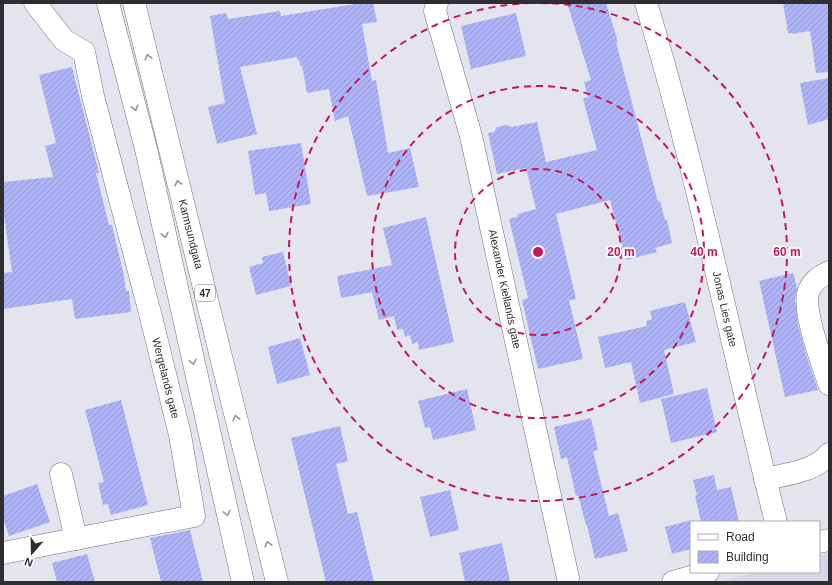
<svg xmlns="http://www.w3.org/2000/svg" width="832" height="585" viewBox="0 0 832 585" font-family="Arial,sans-serif">
<style>
.built{fill:#d5d7e7}
.building{fill:url(#building-hatch)}
.lines{fill:none;stroke-linecap:round;stroke-linejoin:round}
.minor-casing{stroke:#707179;stroke-width:23}
.major-casing{stroke:#707179;stroke-width:23}
.minor{stroke:#fff;stroke-width:22}
.major{stroke:#fff;stroke-width:22}
.oneway{stroke:#969698}
.ring{fill:none;stroke:#c2185b;stroke-width:2;stroke-dasharray:7 5}
.labels{text-anchor:middle;stroke-width:3.5;stroke-linejoin:round;paint-order:stroke}
.shield{fill:#fff;stroke:#6d6d70;stroke-width:1}
.shield-label{font-size:10px;font-weight:bold;fill:#2e2e32}
.street-label{font-size:11px;fill:#2e2e32;stroke:#fff}
.centre{fill:#c2185b;stroke:#fff;stroke-width:2}
.ring-label{font-size:12px;text-anchor:middle;font-weight:bold;fill:#c2185b;stroke:#fff;stroke-width:3.5;stroke-linejoin:round;paint-order:stroke}
</style>
<defs>
<pattern id="building-hatch" width="6" height="6" patternUnits="userSpaceOnUse"><rect width="6" height="6" fill="#afb4f7"/><path d="M-1 1l2-2M0 6l6-6M5 7l2-2" fill="none" stroke="#8f93c9"/></pattern>
</defs>
<rect width="100%" height="100%" fill="#e3e4ed"/>
<path class="built" d="M829,553V582H719L756,572H819V555Z"/>
<g class="building">
<path d="M361,3H373L377,22L362,24L372,81L376,80L388,153L410,148L419,187L367,196L348,116L335,121L329,89L307,93L302,65L300,66L299,59L297,60V57L240,67L257,134L217,144L208,107L225,103L210,16L226,13L228,19L280,11L281,16Z"/>
<path d="M567,3H606L618,42H616L658,202L660,201L665,220H667L672,243L655,248L657,252L626,260L610,200L556,214L576,299L569,300L583,359L538,369L522,300L528,298L509,219L517,217L518,214L536,209L526,168L497,174L488,133L494,132L497,127L507,125L511,127L537,122L546,162L597,150L583,99L588,97L584,82L591,80Z"/>
<path d="M783,3H829V72L816,73L810,31L792,34V33H788Z"/>
<path d="M516,13L526,56L471,69L461,26Z"/>
<path d="M72,67L99,173H96L109,225H112L124,276L126,291H129L131,312L75,319L72,299L3,309V273L12,272L3,208V182L53,177L45,146L56,143L39,75Z"/>
<path d="M829,78V119L808,125L800,83Z"/>
<path d="M301,143L311,204L269,211L266,193L255,195L248,151Z"/>
<path d="M426,217L454,342L419,350L418,342L412,344L410,335L405,337L403,329L397,330L394,316L379,320L372,292L341,298L337,276L392,265L383,228Z"/>
<path d="M283,252L291,286L256,295L249,267L263,263L262,257Z"/>
<path d="M793,273L797,288L795,299L798,325L806,354L818,390L785,397L759,281Z"/>
<path d="M685,302L696,342L664,350L674,394L640,403L631,362L605,368L598,337L647,326L646,321L652,319L650,311Z"/>
<path d="M300,338L310,375L277,384L268,347Z"/>
<path d="M707,388L717,432L671,443L661,399Z"/>
<path d="M467,389L476,430L433,440L430,427L425,428L418,401Z"/>
<path d="M121,400L148,505L111,515L108,504L103,505L98,483L104,482L85,410Z"/>
<path d="M591,418L598,450L593,451L609,516L618,513L628,551L595,559L587,525H586L578,495L576,496L567,457L561,459L554,427Z"/>
<path d="M340,426L348,461L336,464L348,514L357,512L374,582H326L291,438Z"/>
<path d="M714,475L717,490L731,487L739,522H701L695,496L697,495L693,480Z"/>
<path d="M37,484L50,522L9,536L3,518V496Z"/>
<path d="M450,490L459,530L430,537L420,497Z"/>
<path d="M691,520V549L672,554L665,527Z"/>
<path d="M190,530L203,582H161L150,538Z"/>
<path d="M502,543L510,582H465L459,553Z"/>
<path d="M87,554L95,582H57L52,563Z"/>
</g>
<g class="lines">
<defs>
<g id="minor">
<path d="M437,3L435,11L471,136L568,578"/>
<path d="M646,3C698,174 732,349 776,522"/>
<path d="M829,272C820,276 813,281 809,290C801,309 823,364 829,384"/>
<path d="M61,474L76,539"/>
<path d="M765,479C787,474 814,472 829,454"/>
<path d="M819,542L829,540"/>
<path d="M3,553L194,516L180,435L151,317L93,96L84,52L64,40L35,3"/>
<path d="M673,582L708,572"/>
</g>
<g id="major">
<path d="M108,3L146,149L243,582"/>
<path d="M134,3L224,369L277,582"/>
</g>
</defs>
<use href="#minor" class="minor-casing"/>
<use href="#major" class="major-casing"/>
<use href="#minor" class="minor"/>
<use href="#major" class="major"/>
</g>
<defs><path id="oneway-chevron" d="M-2-3.5L2.5 0L-2 3.5" fill="none" stroke-width="1.6" stroke-linecap="round" stroke-linejoin="round"/></defs>
<g class="oneway">
<use href="#oneway-chevron" transform="translate(148 57) rotate(-104)"/>
<use href="#oneway-chevron" transform="translate(135 108) rotate(75)"/>
<use href="#oneway-chevron" transform="translate(178 183) rotate(-104)"/>
<use href="#oneway-chevron" transform="translate(165 235) rotate(77)"/>
<use href="#oneway-chevron" transform="translate(193 362) rotate(77)"/>
<use href="#oneway-chevron" transform="translate(236 418) rotate(-104)"/>
<use href="#oneway-chevron" transform="translate(227 513) rotate(77)"/>
<use href="#oneway-chevron" transform="translate(268 544) rotate(-104)"/>
</g>
<g class="ring">
<circle cx="538" cy="252" r="83"/>
<circle cx="538" cy="252" r="166"/>
<path d="M540 3A249 249 0 1 1 536 3"/>
</g>
<g class="labels">
<rect class="shield" x="195" y="285" width="20" height="16" rx="3"/>
<g class="shield-label">
<text x="205" y="297">47</text>
</g>
<g class="street-label">
<text transform="translate(191 234) rotate(76)" y="4">Karmsundgata</text>
<text transform="translate(505 289) rotate(78)" y="4">Alexander Kiellands gate</text>
<text transform="translate(725 309) rotate(77)" y="4">Jonas Lies gate</text>
<text transform="translate(166 378) rotate(76)" y="4">Wergelands gate</text>
</g>
</g>
<circle cx="538" cy="252" r="6" class="centre"/>
<g class="ring-label">
<text x="621" y="256">20 m</text>
<text x="704" y="256">40 m</text>
<text x="787" y="256">60 m</text>
</g>
<rect width="832" height="585" fill="none" stroke="#2e2e32" stroke-width="8"/>
<rect x="690" y="521" width="130" height="52" fill="#ffffff" stroke="#ababad"/>
<rect x="698" y="534" width="20" height="6" fill="#ffffff" stroke="#ababad"/>
<text x="726" y="541" font-size="12" fill="#2e2e32">Road</text>
<rect x="698" y="551" width="20" height="12" fill="url(#building-hatch)" stroke="#ababad"/>
<text x="726" y="561" font-size="12" fill="#2e2e32">Building</text>
<g transform="translate(32 553) rotate(200)" stroke="#ffffff" stroke-width="3" paint-order="stroke">
<path d="M0-3L7 15L0 10L-7 15Z" fill="#2e2e32"/>
<text y="-6" font-size="11" font-weight="bold" text-anchor="middle" fill="#2e2e32">N</text>
</g>
</svg>
